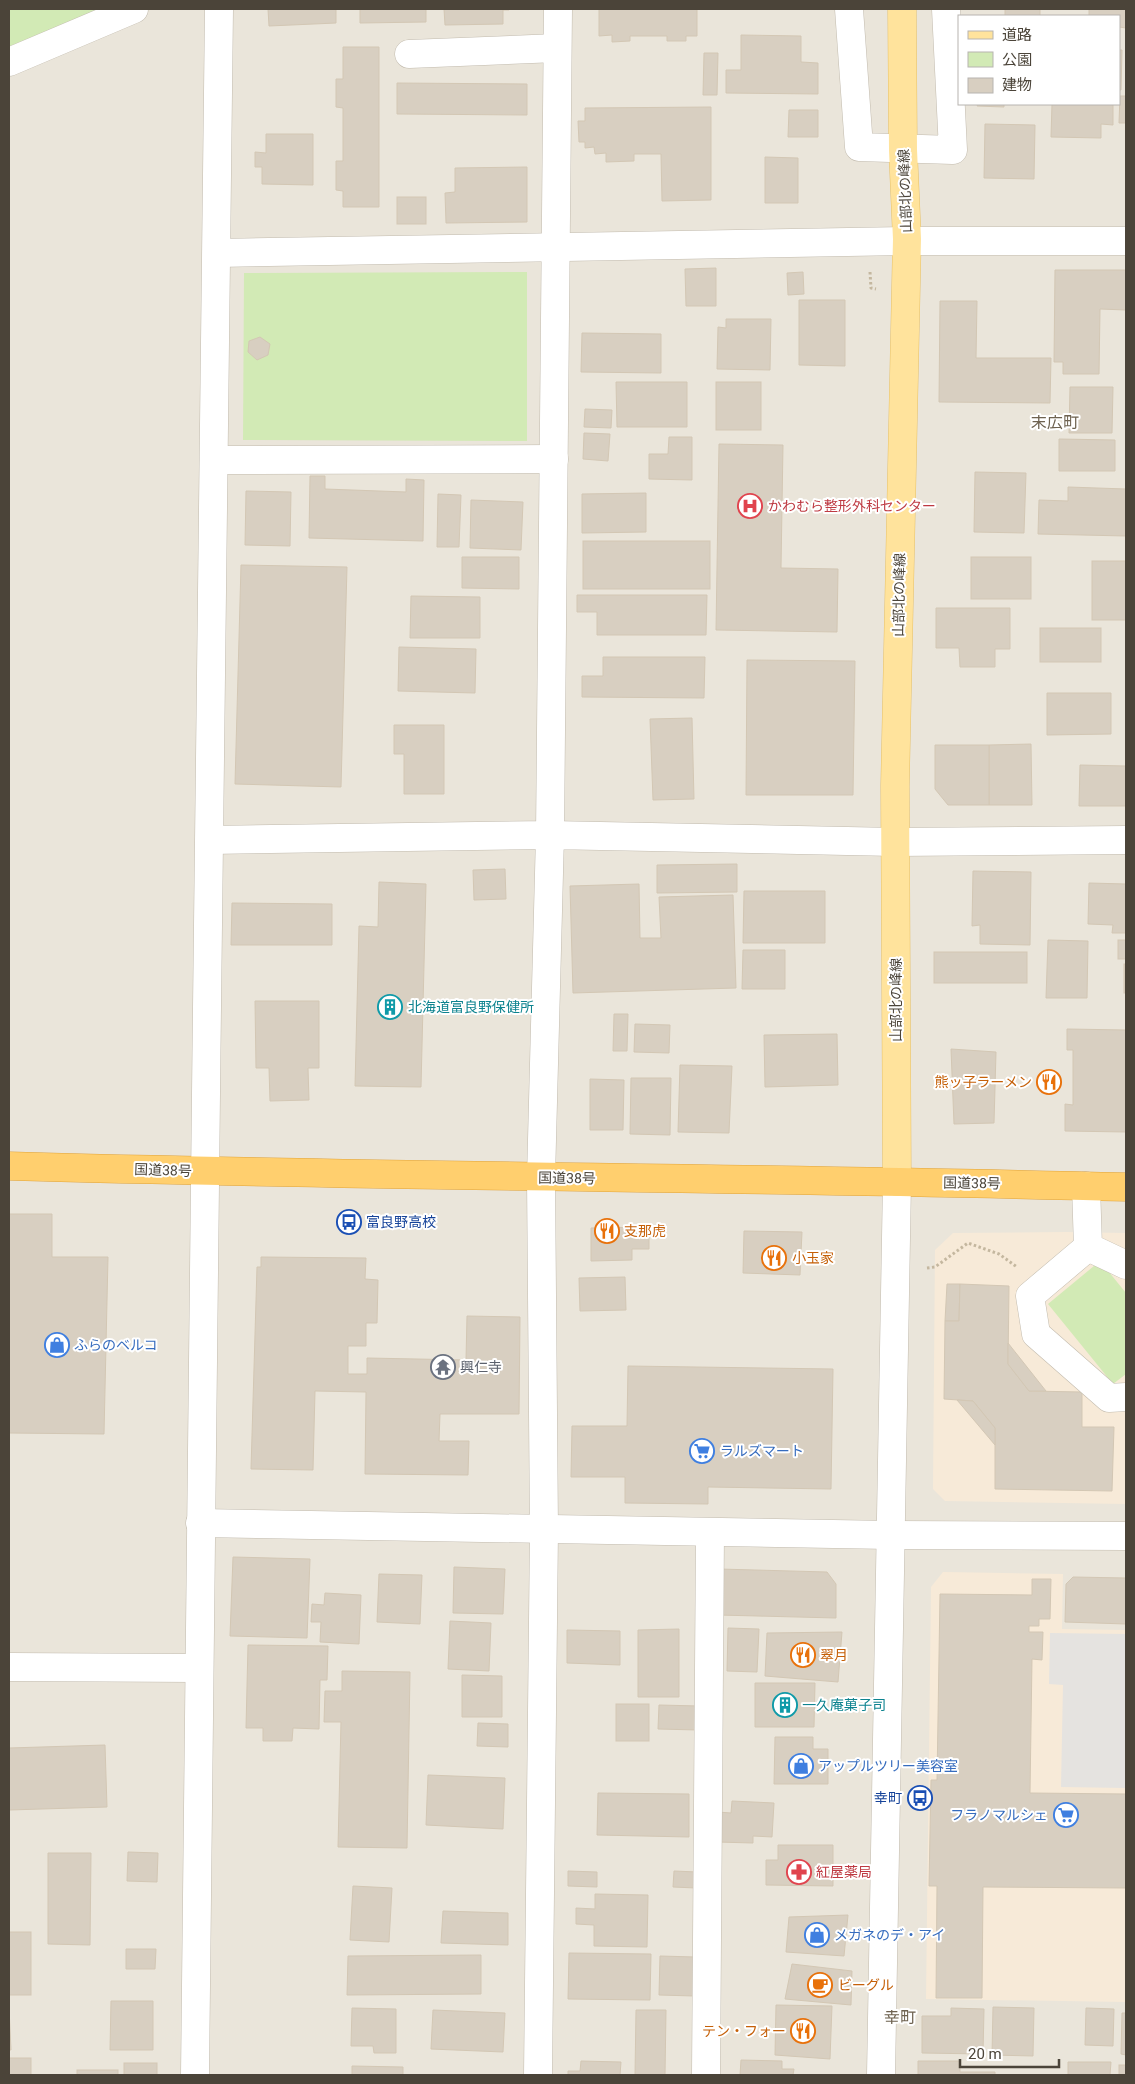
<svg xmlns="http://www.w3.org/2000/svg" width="1135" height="2084" viewBox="0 0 1135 2084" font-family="Roboto,'Noto Sans JP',sans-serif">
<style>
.residential{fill:#eae5da;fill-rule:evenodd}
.commercial{fill:#f7ead8}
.green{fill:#d2eab5}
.parking{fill:#e5e3e0}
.building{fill:#d8cfc1;stroke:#d3c7b4}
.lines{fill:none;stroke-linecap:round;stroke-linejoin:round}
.minor-casing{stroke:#c2bbae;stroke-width:29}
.major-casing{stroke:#e6c16a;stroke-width:29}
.highway-casing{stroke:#e0a43c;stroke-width:29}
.path{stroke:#c4b79f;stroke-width:3;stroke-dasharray:2.5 2.5;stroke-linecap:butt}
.minor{stroke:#fff;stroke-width:28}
.major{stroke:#ffe39c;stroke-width:28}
.highway{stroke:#ffcf6e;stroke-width:28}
.labels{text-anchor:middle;stroke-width:4;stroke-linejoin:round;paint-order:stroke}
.street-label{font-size:14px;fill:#4b4439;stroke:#fff}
.health-label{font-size:14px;fill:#be3a42;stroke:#fff;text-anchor:start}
.culture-label{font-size:14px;fill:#0d838f;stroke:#fff;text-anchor:start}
.food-label{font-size:14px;fill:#c56008;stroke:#fff;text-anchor:start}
.transit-label{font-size:14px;fill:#164399;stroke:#fff;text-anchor:start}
.shop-label{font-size:14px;fill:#366cbe;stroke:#fff;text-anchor:start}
.worship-label{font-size:14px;fill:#5b616d;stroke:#fff;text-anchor:start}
.quarter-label{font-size:16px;fill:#6e6250;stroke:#fff}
</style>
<rect width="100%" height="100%" fill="#f6f3ec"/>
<path class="residential" d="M134,9H1126V2075H9V62ZM959,16H1119V104H959Z"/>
<g class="commercial">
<path d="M1067,1232L1126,1233V1504L945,1501L933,1489L935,1250L953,1233Z"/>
<path d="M943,1572L1063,1574L1062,1629L1126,1630V2002L926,1999L931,1587Z"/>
</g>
<g class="green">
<path d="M9,9H134L9,62Z"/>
<path d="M527,272V441L243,440L244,273Z"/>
<path d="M1100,1261L1126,1293V1374L1113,1384L1048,1304Z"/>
</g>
<path class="parking" d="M1050,1633L1126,1634V1788L1061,1787L1063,1685L1049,1684Z"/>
<g class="building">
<path d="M268,9H336V23L269,26Z"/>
<path d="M360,9H426V22L360,23Z"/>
<path d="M444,9H509V10H503V24L445,25Z"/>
<path d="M599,9H697V36H686V41H667V36H630V41L612,42V35L599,36Z"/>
<rect x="1005" y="9" width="35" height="7"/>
<path d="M1089,9H1126V28L1119,27V16H1089Z"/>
<path d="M741,35L801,36V62L818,63V94L726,93V70H741Z"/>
<path d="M343,47H379V207H343V191L336,190V161H343V108L336,107V79H343Z"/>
<path d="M1119,50H1122L1121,90H1119Z"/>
<path d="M704,53H718L717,95H703Z"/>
<path d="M397,83L527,84V115L397,114Z"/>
<path d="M1120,96H1126V123H1119Z"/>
<path d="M978,104H1004V107L977,106Z"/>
<path d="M1052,104H1113V125L1101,124V138L1051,137Z"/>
<path d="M711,107V200L662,201L661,154H634V161L606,162V153L595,154L594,147L585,148V142H579L578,121H585V108Z"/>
<path d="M789,110H818V137H788Z"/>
<path d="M985,124L1035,125L1034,179L984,178Z"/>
<path d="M266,134H313V185L262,184V167H255V152L266,153Z"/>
<path d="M765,157L798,158V203H765Z"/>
<path d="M527,167V222L446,223L445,193L455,192V168Z"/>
<rect x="397" y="197" width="29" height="27"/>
<path d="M716,268V306H686L685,269Z"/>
<path d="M1055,270H1126V310L1100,309L1099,374H1063V362H1054Z"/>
<path d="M803,272L804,294L788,295L787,273Z"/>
<path d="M799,300H845V366L799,365Z"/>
<path d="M940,301H977L976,358H1051L1050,403L939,402Z"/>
<path d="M726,319H771L770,370L717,369L718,327L726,328Z"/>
<path d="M582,333L661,334V373L581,372Z"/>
<path d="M260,337L270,344L268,355L257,360L248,352L249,341Z"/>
<path d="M616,382H687V427H617Z"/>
<rect x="716" y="382" width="45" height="48"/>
<path d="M1070,387H1113L1112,433H1069Z"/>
<path d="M585,409L612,410L611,428L584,427Z"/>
<path d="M584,433L610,434L608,461L583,459Z"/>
<path d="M669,437H692V480L649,479V454H668Z"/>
<path d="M1059,439L1115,440V471H1059Z"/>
<path d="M719,444L783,445L781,568L838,569L837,632L716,630Z"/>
<path d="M975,472L1026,473L1024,533L974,532Z"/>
<path d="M310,476H325V489L406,492V479L424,480L423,541L309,538Z"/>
<path d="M1068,487L1126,489V536L1038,534L1039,500L1068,501Z"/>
<path d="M246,491L291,492L290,546L245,545Z"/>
<path d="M646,493V532L582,533V494Z"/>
<path d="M438,494L461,495L459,547H437Z"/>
<path d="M471,500L523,502L521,550L470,548Z"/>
<rect x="583" y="541" width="127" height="48"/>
<path d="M462,557H519V589L462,588Z"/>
<rect x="971" y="557" width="60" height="42"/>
<rect x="1092" y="561" width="34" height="59"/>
<path d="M241,565L347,567L341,787L235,784Z"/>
<path d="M577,595H707L706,635H597V612H577Z"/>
<path d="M411,596L480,597V638H410Z"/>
<path d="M936,608H1010V649H995V667H960L959,648H936Z"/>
<rect x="1040" y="628" width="61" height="34"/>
<path d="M399,647L476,649L475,693L398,691Z"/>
<path d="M603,657H705L704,698L582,697V676H603Z"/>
<path d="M747,660L855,661L853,795H746Z"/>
<path d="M1047,693H1111V734L1047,735Z"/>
<path d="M692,718L694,799L653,800L650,719Z"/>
<path d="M394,725H444V794H404V754H394Z"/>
<path d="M1031,744L1032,805H989V745Z"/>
<path d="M935,745H989V805H948L935,789Z"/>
<path d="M1080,765L1126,766V806H1079Z"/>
<path d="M737,864V892L657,893V865Z"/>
<path d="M505,869L506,899L474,900L473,870Z"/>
<path d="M973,871L1031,872L1030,945L980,944V925L972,926Z"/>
<path d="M379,882L426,884L421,1087L355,1086L359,926L378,927Z"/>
<path d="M1089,883L1126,884V933H1112L1113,925L1088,924Z"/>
<path d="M639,884L640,938H661L659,897L733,895L736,988L573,993L570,886Z"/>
<path d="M744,891H825V943H743Z"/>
<path d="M232,903L332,904V945H231Z"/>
<path d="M1048,940L1088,941L1087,998H1046Z"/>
<rect x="1118" y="940" width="8" height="19"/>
<path d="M743,950H785V989H742Z"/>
<rect x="934" y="952" width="93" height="31"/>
<rect x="1124" y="964" width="2" height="29"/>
<path d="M255,1001H319V1068H308L309,1100L270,1101L269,1068H256Z"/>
<path d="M614,1014H628L627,1051H613Z"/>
<path d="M635,1024L670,1025L669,1053L634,1052Z"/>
<path d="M1067,1029L1126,1030V1132L1065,1131V1104L1073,1105V1050H1067Z"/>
<path d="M837,1034L838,1085L765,1087L764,1035Z"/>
<path d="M951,1049L996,1052L994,1123L954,1124Z"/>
<path d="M680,1065L732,1066L729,1133L678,1132Z"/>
<path d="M631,1078H671L670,1135L630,1134Z"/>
<path d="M590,1079L624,1080L623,1130H590Z"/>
<path d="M9,1214H52V1257H108L104,1434L9,1433Z"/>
<path d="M649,1227V1249H632V1260L591,1261V1228Z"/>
<path d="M744,1231L802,1232L800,1275L743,1273Z"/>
<path d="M261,1257L366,1258L365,1279L378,1280L377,1323H366V1346H348V1374H367V1358L466,1360L467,1316L520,1317L519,1414H440L439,1441H469L468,1475L365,1474L366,1392L315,1391L313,1470L251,1469L257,1267H261Z"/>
<path d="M625,1277L626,1310L580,1311L579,1278Z"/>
<path d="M947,1284H960L959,1321H945Z"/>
<path d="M960,1284L1009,1286L1008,1364L1029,1391L1082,1392V1427H1114L1112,1491L995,1489V1428L973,1401L944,1399L945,1321H959Z"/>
<path d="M1008,1343L1046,1391H1029L1008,1364Z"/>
<path d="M628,1366L833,1369L831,1489L708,1487V1504L625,1503V1477H571L572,1426H627Z"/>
<path d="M957,1400L973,1401L995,1428V1445Z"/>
<path d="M233,1557L310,1559L307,1638L230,1636Z"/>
<path d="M454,1567L505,1569L503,1614L453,1613Z"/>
<path d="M719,1569L827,1572L836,1584V1618L718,1615Z"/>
<path d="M379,1574L422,1575L420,1624L377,1622Z"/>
<path d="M1073,1577L1126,1578V1624L1065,1622L1066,1584Z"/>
<path d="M1032,1579H1051L1050,1619H1039V1626H1029V1632H1043L1042,1660L1032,1659L1030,1793L1126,1794V1888L983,1887L982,1998H936L937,1886H929L931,1780H937L940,1594L1032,1595Z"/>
<path d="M325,1593L361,1595L359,1644L320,1642L321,1622H311L312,1604L324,1605Z"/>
<path d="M450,1621L491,1623L489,1671L448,1669Z"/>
<path d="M728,1628L759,1629L757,1672L727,1671Z"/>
<path d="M679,1629V1697H638V1630Z"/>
<path d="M567,1630L620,1631V1665L567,1663Z"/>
<path d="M842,1632L838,1682L765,1676L767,1633Z"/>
<path d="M248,1645L328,1646L327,1680H320L319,1729L293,1728L292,1741H263V1728H246Z"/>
<path d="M342,1671L410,1672L407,1848L338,1847L341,1722H324L325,1691H342Z"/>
<path d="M462,1675L502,1676V1717H462Z"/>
<path d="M755,1683H815L814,1727H755Z"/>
<rect x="616" y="1704" width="33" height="37"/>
<path d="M659,1705L699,1706L698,1730L658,1729Z"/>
<path d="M478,1723L508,1724V1747L477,1746Z"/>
<path d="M775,1737H813V1749H828V1784H774Z"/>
<path d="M105,1745L107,1807L9,1810V1748Z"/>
<path d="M428,1775L505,1778L503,1829L426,1825Z"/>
<path d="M598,1793L689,1794V1837L597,1835Z"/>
<path d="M732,1801L774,1803L772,1837L753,1836V1843L717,1842L718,1812L731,1813Z"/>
<path d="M778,1845H833V1886L766,1885V1860H778Z"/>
<path d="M128,1852L158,1853L157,1882L127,1881Z"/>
<path d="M48,1853H91L90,1945L48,1944Z"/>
<path d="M568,1871L597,1872V1887L568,1886Z"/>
<path d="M674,1871L697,1872L696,1888L673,1887Z"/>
<path d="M353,1886L392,1888L389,1942L350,1940Z"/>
<path d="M595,1894L648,1895L647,1947L594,1946V1925L576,1924V1908L595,1909Z"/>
<path d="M443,1911L508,1913V1945L441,1943Z"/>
<path d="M848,1915L844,1956L786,1952L789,1917Z"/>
<rect x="9" y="1932" width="22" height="63"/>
<path d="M126,1949H156L155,1969H126Z"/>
<path d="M569,1953L651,1954L650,2000L568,1999Z"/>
<path d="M481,1955V1994L347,1995L348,1956Z"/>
<path d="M660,1956L695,1957L694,1996L659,1995Z"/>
<path d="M792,1964L852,1971L851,2005L785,1999Z"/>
<path d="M111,2001H153V2050H110Z"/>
<path d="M776,2005L832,2006L830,2059L775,2055Z"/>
<path d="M993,2007L1034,2008L1033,2056L992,2055Z"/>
<path d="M9,2008L11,2050H9Z"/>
<path d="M352,2008L396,2009V2053H374L373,2046H351Z"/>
<path d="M951,2008L984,2009L983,2054L922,2053V2016H951Z"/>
<path d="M1086,2008L1114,2009L1113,2046L1085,2045Z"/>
<path d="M433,2010L505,2013L503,2052L431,2049Z"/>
<path d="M636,2010H666L665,2075H635Z"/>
<path d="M1122,2013H1126V2055L1121,2054Z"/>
<rect x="9" y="2058" width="22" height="17"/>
<path d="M741,2060L782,2061V2069H794L793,2075H740Z"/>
<path d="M581,2061L621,2062L620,2075H568V2071H580Z"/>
<path d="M918,2061H960V2072H995V2075H918Z"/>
<path d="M1068,2062H1111L1110,2075H1068Z"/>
<rect x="124" y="2063" width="33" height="12"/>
<rect x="1119" y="2065" width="7" height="10"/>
<path d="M352,2066L403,2067V2075H352Z"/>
<rect x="77" y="2070" width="41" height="5"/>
</g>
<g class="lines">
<defs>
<g id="minor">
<path d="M849,9L859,147L953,150L946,9"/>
<path d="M409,54L557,48"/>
<path d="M9,62L134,9"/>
<path d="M218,253L905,241H1126"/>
<path d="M214,460L554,459"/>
<path d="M210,840L550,835L558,9"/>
<path d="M1086,1186L1088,1247L1126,1265"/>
<path d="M1088,1247L1030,1296L1036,1334L1109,1398L1126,1397"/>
<path d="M200,1523L890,1535L1126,1536"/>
<path d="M9,1667L196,1668"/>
<path d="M195,2075C197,1386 216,698 219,9"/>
<path d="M538,2075L544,1530L541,1178L550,835L895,842L1126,840"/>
<path d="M706,2075L710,1533"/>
<path d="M881,2075L897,1182"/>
</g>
<path id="major" d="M897,1182L895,786L907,239L903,150L902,9"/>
<path id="highway" d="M9,1166C381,1177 754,1177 1126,1187"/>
</defs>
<use href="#minor" class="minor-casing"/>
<use href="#major" class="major-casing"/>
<use href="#highway" class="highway-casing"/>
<g class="path">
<path d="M870,272L871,288L876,289"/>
<path d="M927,1268L935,1267L968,1243L999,1254L1017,1267"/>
</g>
<use href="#minor" class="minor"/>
<use href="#major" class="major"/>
<use href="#highway" class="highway"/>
</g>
<defs>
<symbol id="hospital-ring" viewBox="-11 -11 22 22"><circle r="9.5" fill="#fff" stroke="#e0444e" stroke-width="1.5"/><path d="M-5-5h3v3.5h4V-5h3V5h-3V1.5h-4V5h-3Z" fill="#e0444e"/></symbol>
<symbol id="building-ring" viewBox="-11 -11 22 22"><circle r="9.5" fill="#fff" stroke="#0f9aa8" stroke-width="1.5"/><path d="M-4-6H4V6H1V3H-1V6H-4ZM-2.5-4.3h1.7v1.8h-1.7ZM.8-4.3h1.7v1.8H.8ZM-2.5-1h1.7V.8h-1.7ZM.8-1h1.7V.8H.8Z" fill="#0f9aa8"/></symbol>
<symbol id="restaurant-ring" viewBox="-11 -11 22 22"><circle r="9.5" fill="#fff" stroke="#e8710a" stroke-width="1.5"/><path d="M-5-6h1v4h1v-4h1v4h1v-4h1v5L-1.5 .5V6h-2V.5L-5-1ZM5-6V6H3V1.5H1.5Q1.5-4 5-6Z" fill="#e8710a"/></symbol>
<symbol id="bus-ring" viewBox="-11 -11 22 22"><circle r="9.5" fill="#fff" stroke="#1a4fb4" stroke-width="1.5"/><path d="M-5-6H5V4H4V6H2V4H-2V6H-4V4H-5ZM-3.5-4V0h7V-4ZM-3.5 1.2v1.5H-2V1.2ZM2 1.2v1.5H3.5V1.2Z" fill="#1a4fb4"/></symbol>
<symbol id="shop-ring" viewBox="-11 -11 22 22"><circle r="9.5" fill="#fff" stroke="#3f7fe0" stroke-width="1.5"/><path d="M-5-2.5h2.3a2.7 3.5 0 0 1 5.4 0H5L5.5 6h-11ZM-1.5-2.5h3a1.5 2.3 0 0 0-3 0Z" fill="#3f7fe0"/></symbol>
<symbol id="temple-ring" viewBox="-11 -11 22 22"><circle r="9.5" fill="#fff" stroke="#6b7280" stroke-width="1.5"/><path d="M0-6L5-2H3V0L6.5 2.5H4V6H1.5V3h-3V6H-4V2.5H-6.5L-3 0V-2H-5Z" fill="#6b7280"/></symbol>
<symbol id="supermarket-ring" viewBox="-11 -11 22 22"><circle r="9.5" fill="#fff" stroke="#3f7fe0" stroke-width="1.5"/><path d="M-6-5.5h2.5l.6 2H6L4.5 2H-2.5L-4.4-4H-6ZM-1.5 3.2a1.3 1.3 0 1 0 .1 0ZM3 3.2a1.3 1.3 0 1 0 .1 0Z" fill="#3f7fe0"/></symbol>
<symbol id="pharmacy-ring" viewBox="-11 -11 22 22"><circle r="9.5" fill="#fff" stroke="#e0444e" stroke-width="1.5"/><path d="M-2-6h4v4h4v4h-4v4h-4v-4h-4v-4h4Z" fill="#e0444e"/></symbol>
<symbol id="cafe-ring" viewBox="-11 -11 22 22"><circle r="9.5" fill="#fff" stroke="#e8710a" stroke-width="1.5"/><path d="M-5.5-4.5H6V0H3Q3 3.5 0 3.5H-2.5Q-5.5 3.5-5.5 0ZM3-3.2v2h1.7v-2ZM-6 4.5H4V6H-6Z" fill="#e8710a"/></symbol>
</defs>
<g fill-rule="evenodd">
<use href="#hospital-ring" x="736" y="492" width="28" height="28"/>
<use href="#building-ring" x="376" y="993" width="28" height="28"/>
<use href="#restaurant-ring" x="1035" y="1068" width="28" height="28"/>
<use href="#bus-ring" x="335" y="1208" width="28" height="28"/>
<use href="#restaurant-ring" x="593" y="1217" width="28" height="28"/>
<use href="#restaurant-ring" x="760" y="1244" width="28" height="28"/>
<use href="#shop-ring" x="43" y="1331" width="28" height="28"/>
<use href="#temple-ring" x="429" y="1353" width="28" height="28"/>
<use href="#supermarket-ring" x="688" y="1437" width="28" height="28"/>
<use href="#restaurant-ring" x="789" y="1641" width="28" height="28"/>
<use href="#building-ring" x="771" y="1691" width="28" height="28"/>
<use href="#shop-ring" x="787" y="1752" width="28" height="28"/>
<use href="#bus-ring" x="906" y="1784" width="28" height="28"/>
<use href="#supermarket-ring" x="1052" y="1801" width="28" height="28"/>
<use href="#pharmacy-ring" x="785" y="1858" width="28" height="28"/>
<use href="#shop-ring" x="803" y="1921" width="28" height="28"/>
<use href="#cafe-ring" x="806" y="1971" width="28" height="28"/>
<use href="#restaurant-ring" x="789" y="2017" width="28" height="28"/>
</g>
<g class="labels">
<g class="street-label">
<text transform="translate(905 191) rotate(-92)" y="5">山部北の峰線</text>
<text transform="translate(899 595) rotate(-89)" y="5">山部北の峰線</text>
<text transform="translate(896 1000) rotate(-90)" y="5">山部北の峰線</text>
<text transform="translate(163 1170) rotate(2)" y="5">国道38号</text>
<text transform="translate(567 1178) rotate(1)" y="5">国道38号</text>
<text transform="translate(972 1183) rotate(1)" y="5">国道38号</text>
</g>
<g class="health-label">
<text x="768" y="511">かわむら整形外科センター</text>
<text x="816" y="1877">紅屋薬局</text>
</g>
<g class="culture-label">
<text x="408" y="1012">北海道富良野保健所</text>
<text x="802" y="1710">一久庵菓子司</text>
</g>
<g class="food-label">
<text x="1032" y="1087" text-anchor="end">熊ッ子ラーメン</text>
<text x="624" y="1236">支那虎</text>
<text x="792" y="1263">小玉家</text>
<text x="820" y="1660">翠月</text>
<text x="838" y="1990">ビーグル</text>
<text x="786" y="2036" text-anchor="end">テン・フォー</text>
</g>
<g class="transit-label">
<text x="366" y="1227">富良野高校</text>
<text x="902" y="1803" text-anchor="end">幸町</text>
</g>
<g class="shop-label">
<text x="74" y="1350">ふらのベルコ</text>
<text x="720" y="1456">ラルズマート</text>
<text x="818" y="1771">アップルツリー美容室</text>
<text x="1048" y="1820" text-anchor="end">フラノマルシェ</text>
<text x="834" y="1940">メガネのデ・アイ</text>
</g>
<g class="worship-label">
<text x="460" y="1372">興仁寺</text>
</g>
<g class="quarter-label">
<text x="1055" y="428">末広町</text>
<text x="900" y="2023">幸町</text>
</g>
</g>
<rect width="1135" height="2084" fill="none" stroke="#4b4439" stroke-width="20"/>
<rect x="958" y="15" width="162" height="90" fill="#ffffff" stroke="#b7b4b0"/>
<rect x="968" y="31" width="25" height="8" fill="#ffe39c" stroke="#b7b4b0"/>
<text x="1002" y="40" font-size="15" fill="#4b4439">道路</text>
<rect x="968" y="52" width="25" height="15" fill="#d2eab5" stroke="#b7b4b0"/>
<text x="1002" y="65" font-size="15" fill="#4b4439">公園</text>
<rect x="968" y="78" width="25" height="15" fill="#d8cfc1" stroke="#b7b4b0"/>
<text x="1002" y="90" font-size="15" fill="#4b4439">建物</text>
<path d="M960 2059v8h99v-8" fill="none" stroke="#4b4439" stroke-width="2.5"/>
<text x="968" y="2059" font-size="15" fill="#4b4439" stroke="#ffffff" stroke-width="4" paint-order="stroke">20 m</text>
</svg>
